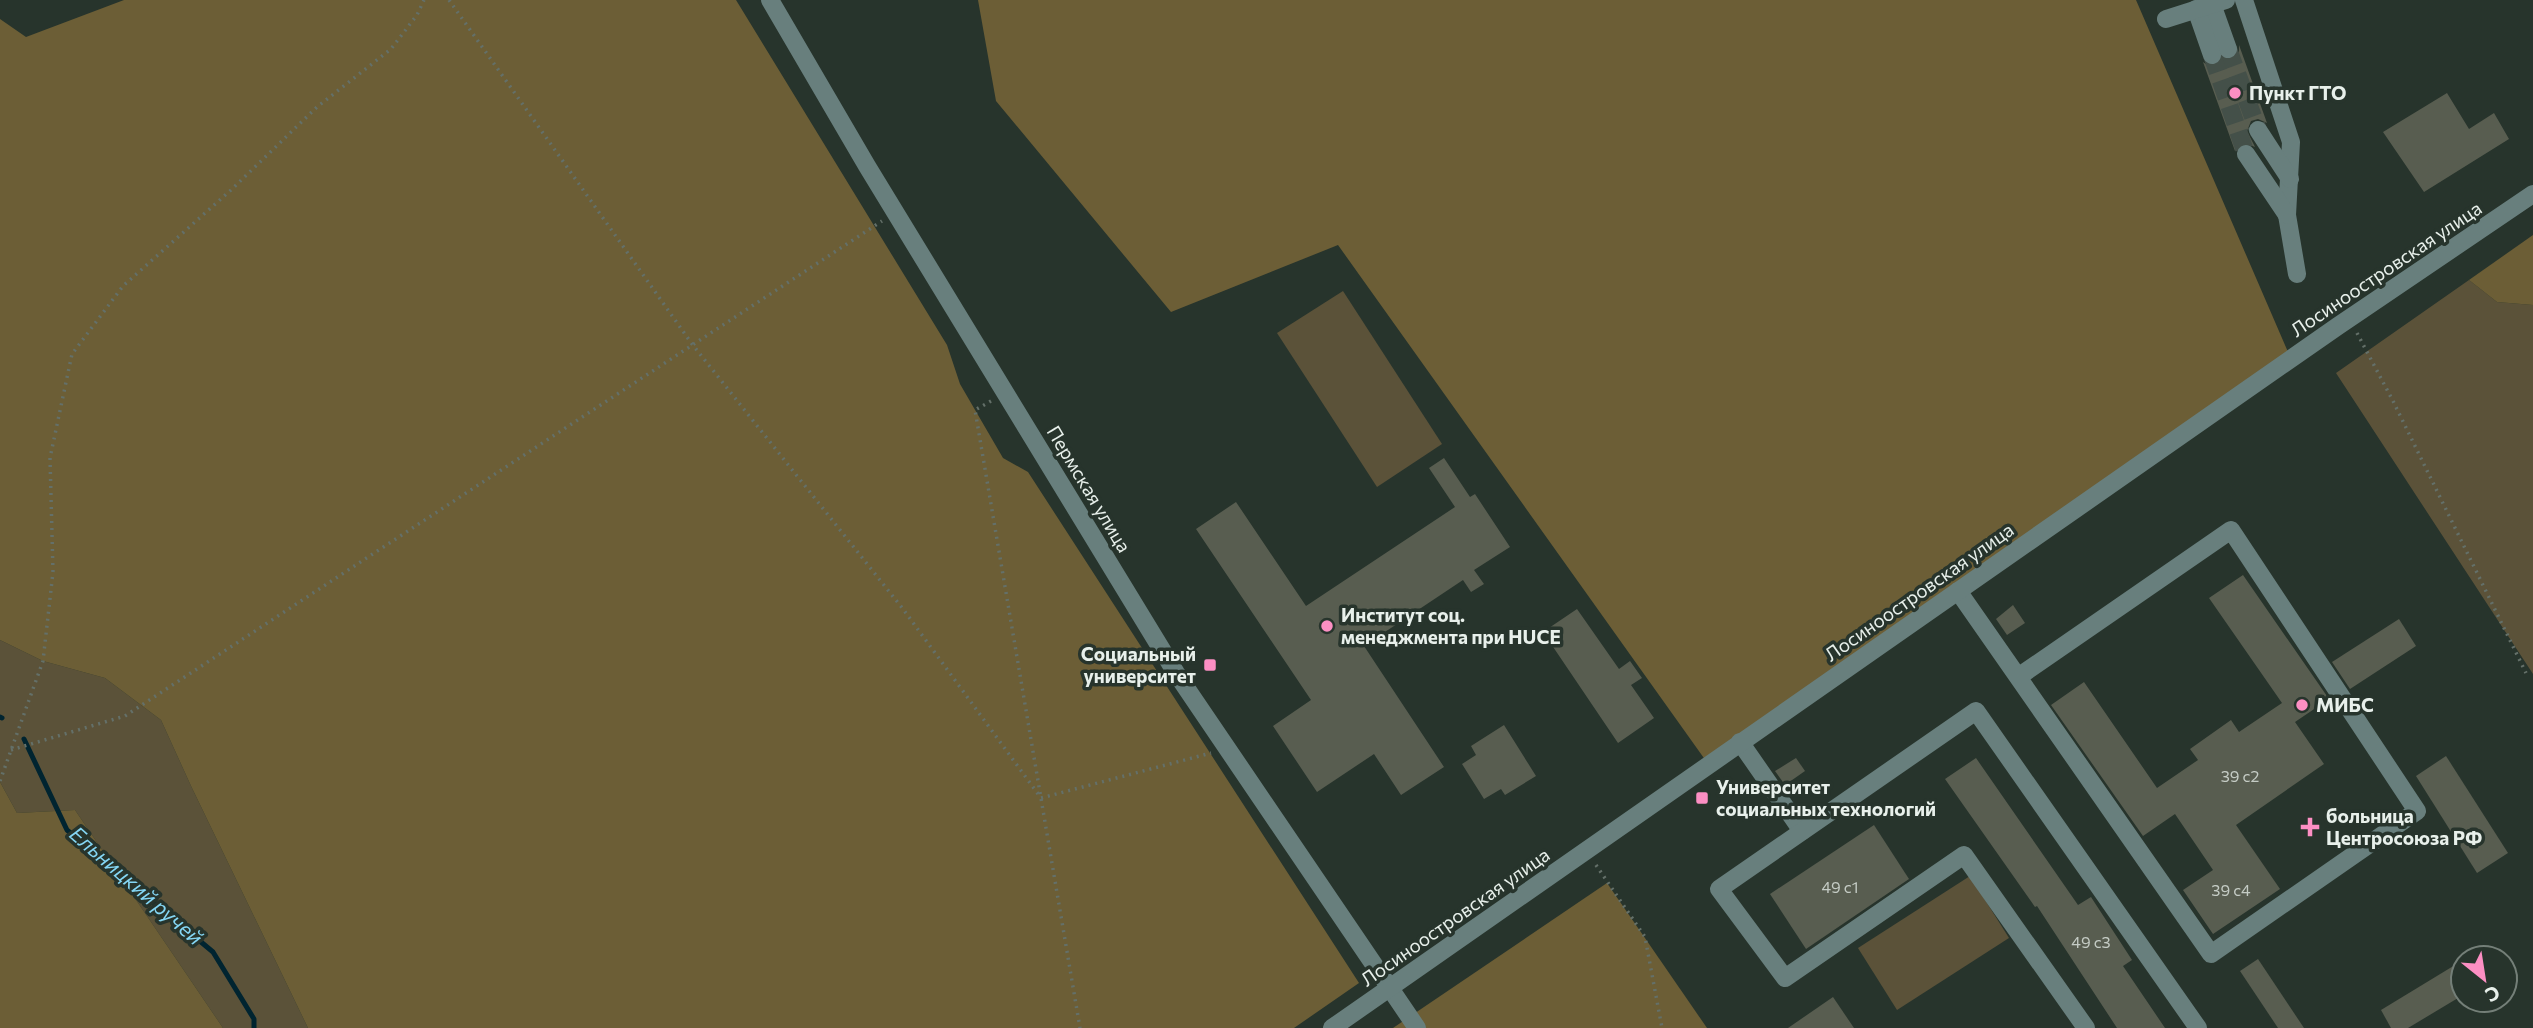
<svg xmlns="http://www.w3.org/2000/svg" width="2533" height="1028" viewBox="0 0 2533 1028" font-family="Commissioner,sans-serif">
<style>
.green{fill:#5b5239}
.forest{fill:#6c5e36}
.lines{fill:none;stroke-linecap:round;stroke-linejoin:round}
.stream{stroke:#002430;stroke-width:5}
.building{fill:#585d50}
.minor-tunnel{stroke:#445049;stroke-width:18;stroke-dasharray:18 9;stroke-linecap:butt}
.path{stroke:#647069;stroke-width:3.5;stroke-dasharray:2 5;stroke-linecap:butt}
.minor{stroke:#687f7d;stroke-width:18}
.poi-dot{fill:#fc8fc3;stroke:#27342c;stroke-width:2.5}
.labels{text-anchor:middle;stroke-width:7;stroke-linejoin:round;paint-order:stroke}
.number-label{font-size:16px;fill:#c4cbc4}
.poi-label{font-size:19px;font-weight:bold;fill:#e8f0eb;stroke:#27342c;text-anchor:start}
.street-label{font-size:19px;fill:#e8f0eb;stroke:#27342c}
.water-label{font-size:21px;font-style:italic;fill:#84d6f4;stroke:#27342c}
</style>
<rect width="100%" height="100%" fill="#27342c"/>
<g class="green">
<path d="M2469,280L2497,302L2533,305V674L2336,373Z"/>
<path d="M1343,291L1442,444L1377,487L1277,333Z"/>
<path d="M0,640L43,661L105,678L161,720L191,786L308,1028H223L75,810L17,813L0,782Z"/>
<path d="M1970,876L2009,938L1897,1010L1858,948Z"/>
</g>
<g class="forest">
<path d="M124,0H736L947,345L960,384L1003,458L1028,472L1359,983L1294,1028H308L191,786L161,720L105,678L43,661L0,640V19L26,37Z"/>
<path d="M978,0H2136L2288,352L1706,761L1338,245L1171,312L996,101Z"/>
<path d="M2533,235V305L2497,302L2469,280Z"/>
<path d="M0,782L17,813L75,810L223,1028H0Z"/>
<path d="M1607,883L1707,1028H1393Z"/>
</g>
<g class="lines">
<g class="stream">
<path d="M0,717L2,718"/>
<path d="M24,739L67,830L213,952L254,1019V1028"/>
</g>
</g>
<g class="building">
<path d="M2239,45L2267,123L2258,119L2251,121L2247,131L2255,147L2245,143L2239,145L2235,151L2203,62L2209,66H2215L2223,59H2232L2239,52Z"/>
<path d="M2447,93L2469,129L2494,113L2509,139L2424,192L2383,132Z"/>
<path d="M1444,458L1470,497L1475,494L1510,547L1474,570L1484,584L1471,592L1463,580L1364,646L1444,767L1401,795L1374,754L1317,792L1273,726L1311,700L1196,529L1236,502L1306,606L1455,507L1429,468Z"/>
<path d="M2243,575L2329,699L2295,722L2324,764L2236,825L2280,889L2213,934L2183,890L2213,870L2175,814L2143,836L2051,705L2084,682L2157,788L2198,760L2190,749L2231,720L2239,732L2282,703L2209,598Z"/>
<path d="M2013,605L2025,623L2007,635L1996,619Z"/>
<path d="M1577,609L1619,669L1630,661L1642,678L1631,685L1654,718L1618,743L1543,632Z"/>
<path d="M2399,619L2416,646L2350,689L2332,662Z"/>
<path d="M1504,725L1536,776L1505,795L1501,789L1484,799L1462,764L1476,755L1471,746Z"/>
<path d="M2446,756L2508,853L2477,873L2416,776Z"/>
<path d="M1796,758L1805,771L1785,785L1775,771Z"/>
<path d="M1976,758L2078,905L2091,897L2132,960L2123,966L2165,1028H2117L2037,906L2035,907L1945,779Z"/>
<path d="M1874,825L1909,879L1806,949L1770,894Z"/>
<path d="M2258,959L2304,1028H2278L2240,971Z"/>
<path d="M2455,965L2463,978V995L2408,1028H2391L2381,1010Z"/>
<path d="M1833,997L1854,1028H1788Z"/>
</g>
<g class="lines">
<g class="minor-tunnel">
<path d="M2228,49L2258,130"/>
<path d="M2212,55L2246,154"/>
</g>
<g class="path">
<path d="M449,0L692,344L903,609L1041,798L1211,753"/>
<path d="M2357,333L2393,401L2526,673"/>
<path d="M991,401L975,410L1080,1028"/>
<path d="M11,750L125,716L882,221"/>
<path d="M0,781L43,661L53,572L50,458L72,354L123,286L231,190L317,107L391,49L417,15L424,0"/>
<path d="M1596,865L1645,937L1662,1028"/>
</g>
<g class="minor">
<path d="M770,0L867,166L1176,673L1417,1028"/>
<path d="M2244,0L2291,142L2287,215L2297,274"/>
<path d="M2212,4L2228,49"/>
<path d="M2196,9L2212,55"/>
<path d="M2166,19L2226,0"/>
<path d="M2258,130L2290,179"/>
<path d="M2246,154L2287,215"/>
<path d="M1958,591L2211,954L2417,811L2231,530L2018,677"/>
<path d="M1740,742L1802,831"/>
<path d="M1332,1028L2338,326L2533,194"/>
<path d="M2086,1028L1964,855L1785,978L1719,889L1976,711L2198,1028"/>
</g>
</g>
<g class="poi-dot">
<circle cx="2235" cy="93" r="7"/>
<circle cx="1327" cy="626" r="7"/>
<rect x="1203" y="658" width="14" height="14" rx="3.5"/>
<circle cx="2302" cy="705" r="7"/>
<rect x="1695" y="791" width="14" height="14" rx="3.5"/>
<path d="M2306.5 816.5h7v7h7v7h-7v7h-7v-7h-7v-7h7z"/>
</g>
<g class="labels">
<g class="number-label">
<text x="2240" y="782">39 с2</text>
<text x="1840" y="893">49 с1</text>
<text x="2231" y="896">39 с4</text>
<text x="2091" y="948">49 с3</text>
</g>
<g class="poi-label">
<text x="2249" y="100">Пункт ГТО</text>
<text x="1341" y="622">Институт соц.<tspan x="1341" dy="22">менеджмента при HUCE</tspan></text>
<text x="1196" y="661" text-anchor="end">Социальный<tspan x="1196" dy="22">университет</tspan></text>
<text x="2316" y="712">МИБС</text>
<text x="1716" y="794">Университет<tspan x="1716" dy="22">социальных технологий</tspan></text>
<text x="2326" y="823">больница<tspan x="2326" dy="22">Центросоюза РФ</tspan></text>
</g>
<g class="street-label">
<text transform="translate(2386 269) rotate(-34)" y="7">Лосиноостровская улица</text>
<text transform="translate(1089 489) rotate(59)" y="7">Пермская улица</text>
<text transform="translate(1919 592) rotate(-35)" y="7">Лосиноостровская улица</text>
<text transform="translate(1455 917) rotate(-35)" y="7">Лосиноостровская улица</text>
</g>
<g class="water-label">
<text transform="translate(136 886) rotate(41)" y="7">Ельницкий ручей</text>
</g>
</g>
<g transform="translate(2484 979) rotate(150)"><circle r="33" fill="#27342c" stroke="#747f78" stroke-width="2"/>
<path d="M0-5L12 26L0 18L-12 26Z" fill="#fc8fc3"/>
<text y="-10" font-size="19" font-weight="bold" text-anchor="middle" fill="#e8f0eb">С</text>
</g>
</svg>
